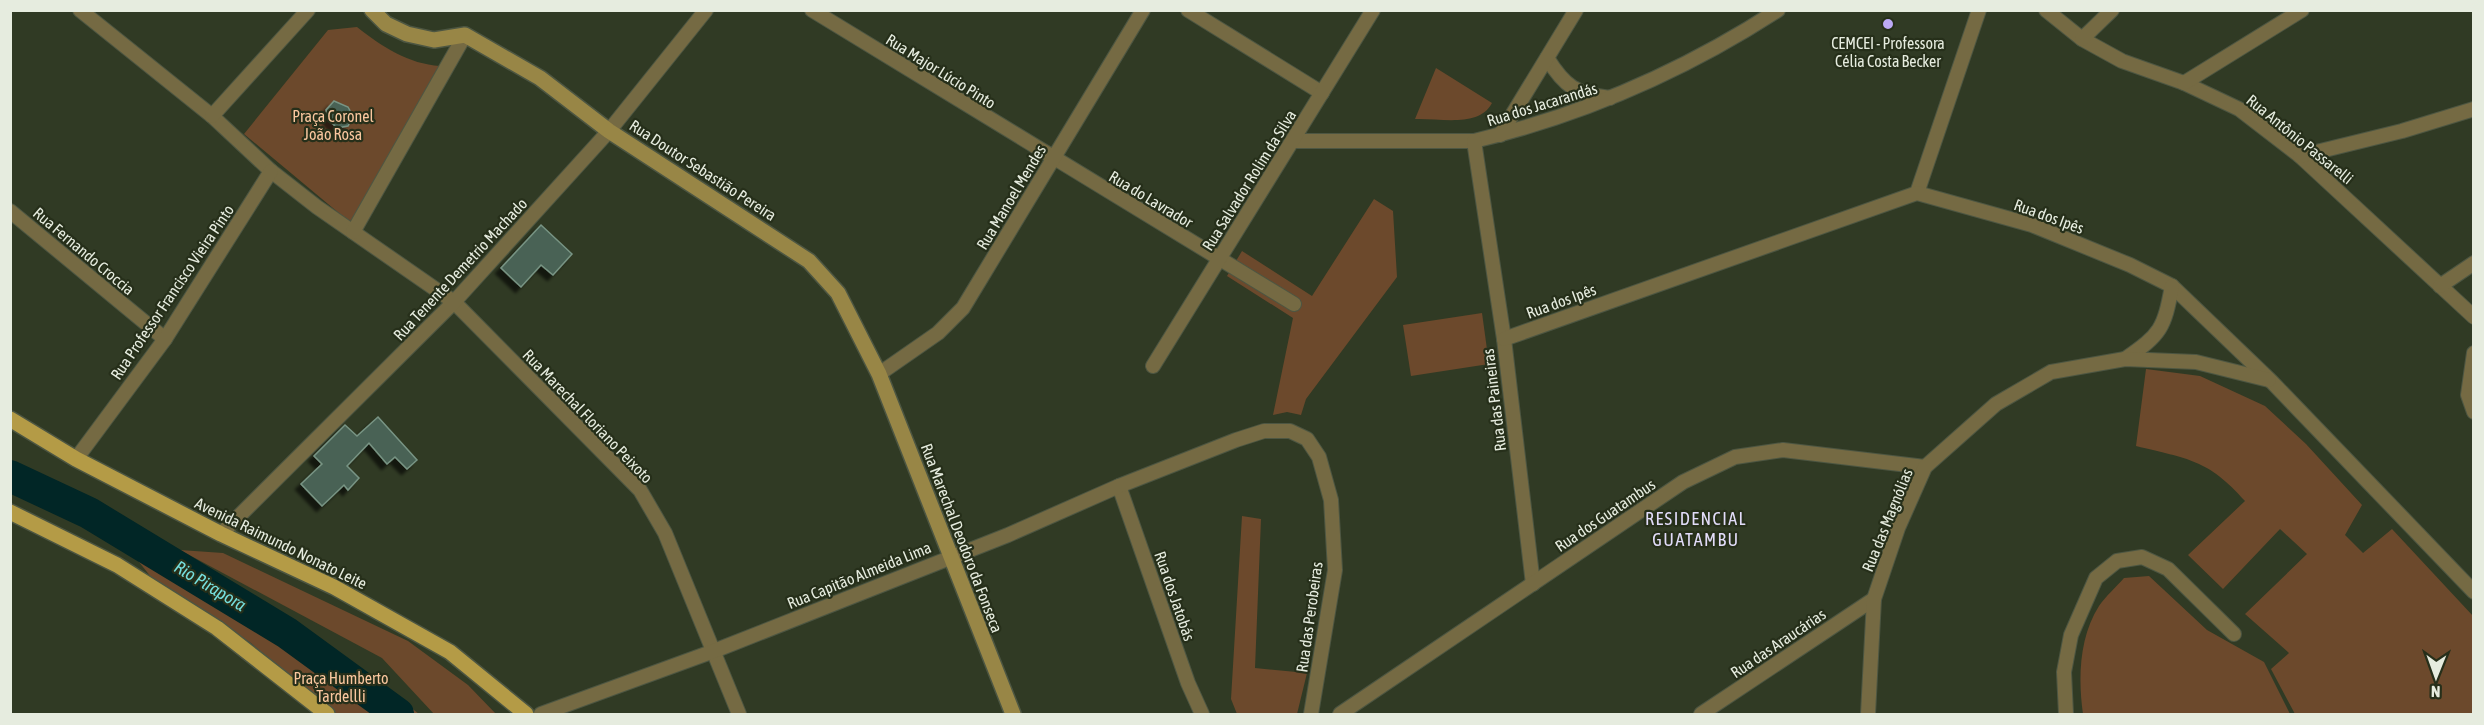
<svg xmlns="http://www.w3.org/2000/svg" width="2484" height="725" viewBox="0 0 2484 725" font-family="'Asap Condensed',sans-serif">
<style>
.green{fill:#6c492c}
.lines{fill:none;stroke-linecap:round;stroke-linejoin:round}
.river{stroke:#012626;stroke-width:32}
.building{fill:#486254;stroke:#789484;stroke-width:1.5;filter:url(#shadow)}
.street-casing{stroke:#4d5642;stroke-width:16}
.secondary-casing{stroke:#4d5642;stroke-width:18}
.primary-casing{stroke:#4d5642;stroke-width:18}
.street{stroke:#756a43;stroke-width:14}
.secondary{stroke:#988646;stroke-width:15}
.primary{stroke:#b49b46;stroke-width:15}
.poi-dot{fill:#bca9f5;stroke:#262f1a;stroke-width:2}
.labels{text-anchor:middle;stroke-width:4.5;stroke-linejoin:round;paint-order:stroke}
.poi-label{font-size:16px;fill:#e6ecdf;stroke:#262f1a}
.street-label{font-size:16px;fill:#e6ecdf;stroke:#262f1a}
.park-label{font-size:16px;fill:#fac79f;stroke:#262f1a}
.neighbourhood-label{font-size:18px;letter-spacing:1.5px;fill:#e2dcf9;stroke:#262f1a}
.water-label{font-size:18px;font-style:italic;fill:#75dedd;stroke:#262f1a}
</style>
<defs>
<filter id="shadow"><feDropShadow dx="-5.5" dy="5.5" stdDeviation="1.5" flood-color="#0009"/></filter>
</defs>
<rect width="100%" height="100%" fill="#303a24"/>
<g class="green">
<path d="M357,27C382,47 409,64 440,66L352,224L244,134L328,30Z"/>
<path d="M1436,68L1492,103C1479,128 1440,118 1415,119Z"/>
<path d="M1374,199L1393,211L1397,277L1306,399L1301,415L1287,412L1273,415L1293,318L1227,276L1242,251L1312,296Z"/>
<path d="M1482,313L1489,364L1411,376L1403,325Z"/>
<path d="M2146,369L2200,376L2265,406L2306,444L2362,505L2345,535L2363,553L2392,529L2473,616V714H2295L2271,669L2289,653L2245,614L2307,554L2280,529L2223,589L2188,555L2245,501C2208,459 2188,459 2136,446Z"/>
<path d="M1242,516L1261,519L1255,668L1307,673L1297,714H1237L1231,699Z"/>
<path d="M127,547L226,586L370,675L419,714H331L251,643L151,577Z"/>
<path d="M180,550L223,553L408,641L468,685L496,714H434L382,658Z"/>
<path d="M2149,576L2207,630L2264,662L2290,714H2083C2078,679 2079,637 2099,606C2106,596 2116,587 2124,578Z"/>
</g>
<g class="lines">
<path class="river" d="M10,476L89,513L287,633L398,714"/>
</g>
<g class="building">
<path d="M334,101L348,107L353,116L348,126L337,128L329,120L326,110Z"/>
<path d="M541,225L572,254L553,275L541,265L521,287L501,268Z"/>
<path d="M378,417L417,460L407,469L395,457L387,464L369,443L347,466L359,478L348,490L344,485L322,506L301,484L322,464L314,456L345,425L357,436Z"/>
</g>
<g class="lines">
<defs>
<g id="street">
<path d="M80,10L212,116L271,171L317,207L454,302L640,490L665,533L739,714"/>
<path d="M812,10L1294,304"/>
<path d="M1188,10L1322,93"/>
<path d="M2046,10L2082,39L2122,61L2184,83L2239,109L2300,156L2474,317"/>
<path d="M2082,39L2112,10"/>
<path d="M1547,58C1565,87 1576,94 1610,98"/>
<path d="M2184,83L2302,10"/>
<path d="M212,116L308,10"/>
<path d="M1500,135L1576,10"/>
<path d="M1293,141H1474C1583,115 1684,71 1778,10"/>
<path d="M1474,141L1504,339L1533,584"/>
<path d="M2300,156L2402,131L2474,109"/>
<path d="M1917,193L1979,10"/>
<path d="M10,211L165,339"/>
<path d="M353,232L465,35"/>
<path d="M2440,286L2474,263"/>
<path d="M1504,339L1917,193L2032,225L2130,265L2172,286L2271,381L2474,592"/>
<path d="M2474,353L2468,395L2474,412"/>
<path d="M2125,359C2161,334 2164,329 2172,286"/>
<path d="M1153,366L1373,10"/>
<path d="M879,374L938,333L963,308L1143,10"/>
<path d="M76,459L165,339L271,171"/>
<path d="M1119,486L1188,683L1202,714"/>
<path d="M221,534L454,302L609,131L706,10"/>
<path d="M541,714L714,651L1008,535L1119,486L1236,440L1264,431H1290L1307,439L1319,457L1331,500L1335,570L1311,714"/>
<path d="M1340,714L1683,482L1735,457L1783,450L1925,467"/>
<path d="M1701,714L1874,599"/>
<path d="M1868,714L1874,599L1898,528L1925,467L1996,404L2051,372L2125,359L2196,362L2269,380"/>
<path d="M2066,714L2064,672L2071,635L2096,578L2117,561L2142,557L2168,569L2234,634"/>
</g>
<path id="secondary" d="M372,10L386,24L407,34L434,40L465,35L540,78L609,131L809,261L838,293L879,374L1013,714"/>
<g id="primary">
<path d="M10,419L76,459L221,534L334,587L450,652L526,714"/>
<path d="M10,512L117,565L217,628L327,714"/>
</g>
</defs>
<use href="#street" class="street-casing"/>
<use href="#secondary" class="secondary-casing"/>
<use href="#primary" class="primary-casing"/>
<use href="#street" class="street"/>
<use href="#secondary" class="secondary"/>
<use href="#primary" class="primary"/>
</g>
<circle class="poi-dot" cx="1888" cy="24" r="6"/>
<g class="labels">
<g class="poi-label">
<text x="1888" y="49">CEMCEI - Professora<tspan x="1888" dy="18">Célia Costa Becker</tspan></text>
</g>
<g class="street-label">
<text transform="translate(941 71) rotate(32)" y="6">Rua Major Lúcio Pinto</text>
<text transform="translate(1542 104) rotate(-17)" y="6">Rua dos Jacarandás</text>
<text transform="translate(2300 139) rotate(39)" y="6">Rua Antônio Passarelli</text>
<text transform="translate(703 170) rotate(33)" y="6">Rua Doutor Sebastião Pereira</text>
<text transform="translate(1249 180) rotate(-58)" y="6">Rua Salvador Rolim da Silva</text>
<text transform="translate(1011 197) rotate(-59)" y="6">Rua Manoel Mendes</text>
<text transform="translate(1151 199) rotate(31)" y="6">Rua do Lavrador</text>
<text transform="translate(2049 216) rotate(20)" y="6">Rua dos Ipês</text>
<text transform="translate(84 251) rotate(40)" y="6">Rua Fernando Croccia</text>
<text transform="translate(460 269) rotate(-47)" y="6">Rua Tenente Demetrio Machado</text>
<text transform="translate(172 292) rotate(-56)" y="6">Rua Professor Francisco Vieira Pinto</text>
<text transform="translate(1561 301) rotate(-20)" y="6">Rua dos Ipês</text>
<text transform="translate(1494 400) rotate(-97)" y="6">Rua das Paineiras</text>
<text transform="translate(588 416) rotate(46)" y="6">Rua Marechal Floriano Peixoto</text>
<text transform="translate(1605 515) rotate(-34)" y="6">Rua dos Guatambus</text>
<text transform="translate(1887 520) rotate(-68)" y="6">Rua das Magnólias</text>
<text transform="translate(962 538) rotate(69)" y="6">Rua Marechal Deodoro da Fonseca</text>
<text transform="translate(281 543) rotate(26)" y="6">Avenida Raimundo Nonato Leite</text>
<text transform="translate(859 575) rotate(-22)" y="6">Rua Capitão Almeida Lima</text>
<text transform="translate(1175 596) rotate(71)" y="6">Rua dos Jatobás</text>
<text transform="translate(1309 617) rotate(-82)" y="6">Rua das Perobeiras</text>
<text transform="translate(1778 643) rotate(-34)" y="6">Rua das Araucárias</text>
</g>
<g class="park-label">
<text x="333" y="122">Praça Coronel<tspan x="333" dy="18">João Rosa</tspan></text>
<text x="341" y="684">Praça Humberto<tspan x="341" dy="18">Tardellli</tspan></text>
</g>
<g class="neighbourhood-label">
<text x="1696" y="525">RESIDENCIAL<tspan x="1696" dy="21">GUATAMBU</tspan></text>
</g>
<g class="water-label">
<text transform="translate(210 586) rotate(31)" y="6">Rio Pirapora</text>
</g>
</g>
<rect width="2484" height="725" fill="none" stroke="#e6ecdf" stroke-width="24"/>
<g transform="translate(2436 677) rotate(181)" stroke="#262f1a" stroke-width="4.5" paint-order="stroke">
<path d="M0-4.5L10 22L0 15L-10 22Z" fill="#e6ecdf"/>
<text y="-9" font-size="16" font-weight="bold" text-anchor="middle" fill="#e6ecdf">N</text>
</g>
</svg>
